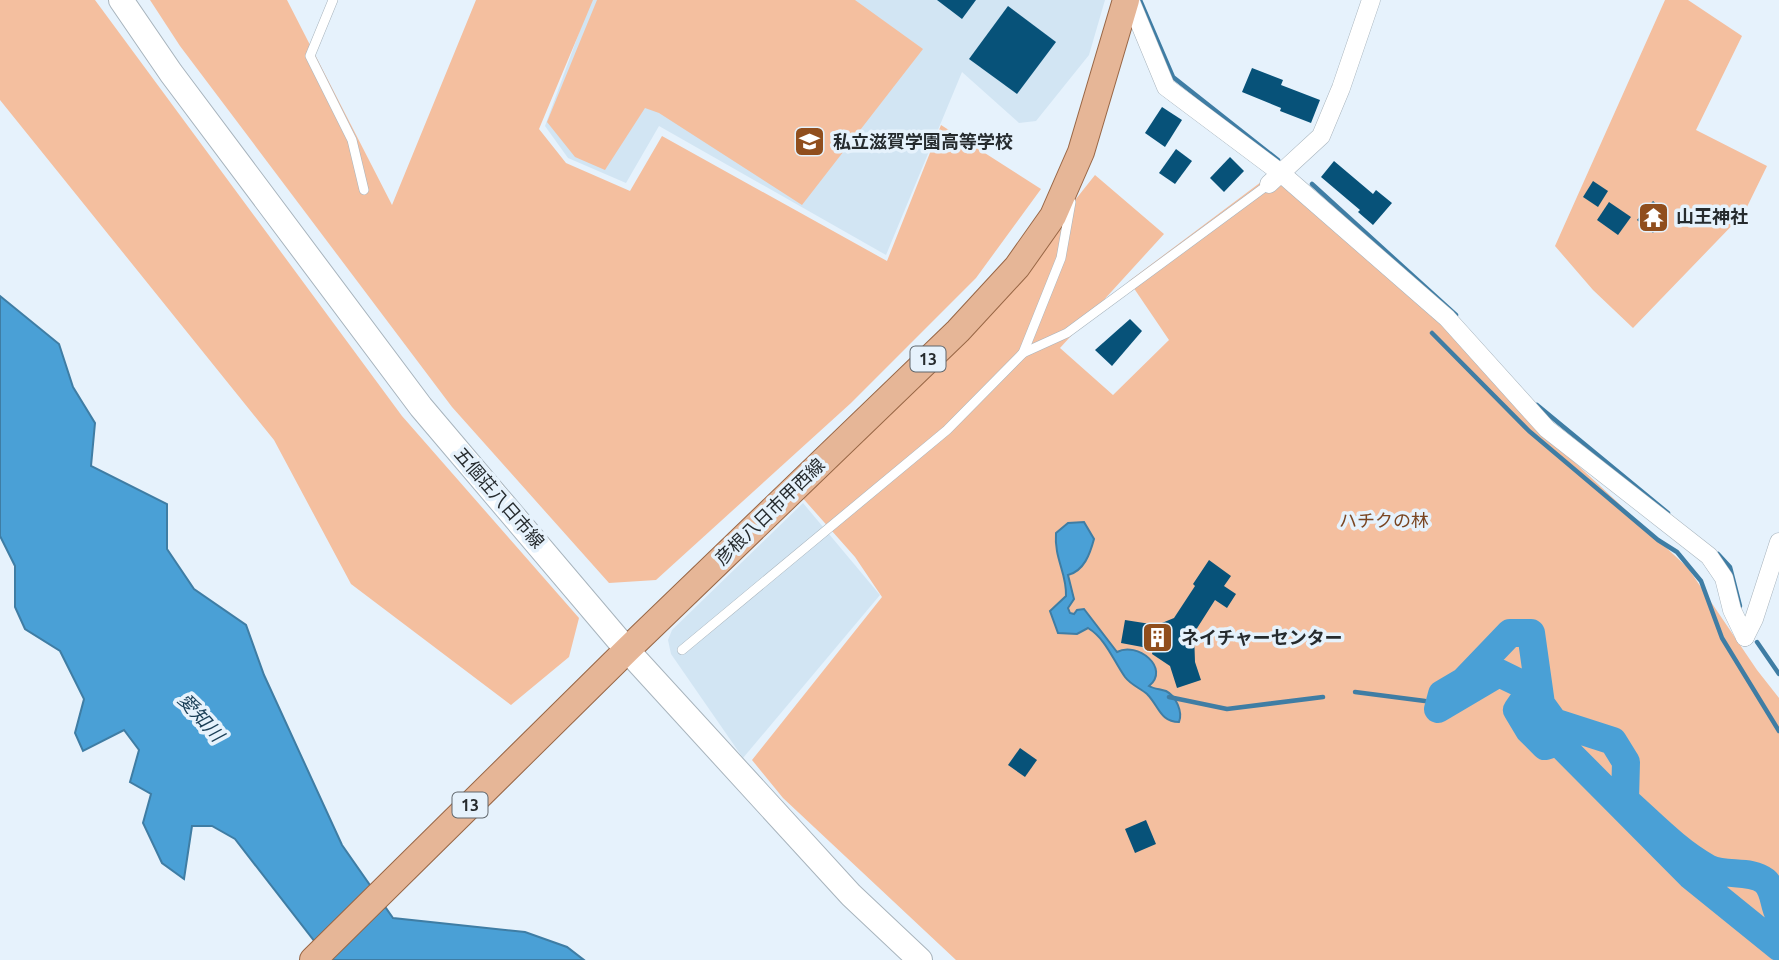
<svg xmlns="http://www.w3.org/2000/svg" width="1779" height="960" viewBox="0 0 1779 960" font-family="Ubuntu,'Noto Sans JP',sans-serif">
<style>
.built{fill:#d2e5f3}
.green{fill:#f4bf9f}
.water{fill:#4aa0d6;stroke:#3f7da4;stroke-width:2}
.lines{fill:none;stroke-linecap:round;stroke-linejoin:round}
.stream{stroke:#3f7da4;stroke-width:4.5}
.river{stroke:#4aa0d6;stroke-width:28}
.building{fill:#075279}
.lane-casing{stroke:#a8b4bd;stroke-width:10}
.street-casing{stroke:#a8b4bd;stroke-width:19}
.secondary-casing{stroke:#a8b4bd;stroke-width:26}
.primary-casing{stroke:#986645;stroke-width:28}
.lane{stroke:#fff;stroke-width:9}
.street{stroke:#fff;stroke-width:18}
.secondary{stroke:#fff;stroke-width:24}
.primary{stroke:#e6b697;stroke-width:26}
.labels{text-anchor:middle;stroke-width:7;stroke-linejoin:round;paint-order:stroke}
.shield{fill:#e6f2fc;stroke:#60676c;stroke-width:2}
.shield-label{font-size:16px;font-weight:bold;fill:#262b2e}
.poi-label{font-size:18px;font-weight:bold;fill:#262b2e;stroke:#e6f2fc;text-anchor:start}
.street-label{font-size:18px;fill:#262b2e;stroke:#e6f2fc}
.park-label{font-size:18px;fill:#7a4622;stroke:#e6f2fc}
.water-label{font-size:19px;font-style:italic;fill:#1a3e56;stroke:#e6f2fc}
</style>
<rect width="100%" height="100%" fill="#e6f2fc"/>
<g class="built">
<path d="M591,0H1105L1089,55L1036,121L1019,123L962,72L886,255L659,126L626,183L568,158L545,126Z"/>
<path d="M803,503L880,595L743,758L671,654L668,640L672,630Z"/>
</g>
<g class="green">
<path d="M0,0H95L402,416L579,618L569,657L511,705L351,584L274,440L0,100Z"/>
<path d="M150,0H287L392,205L476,0H593L539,129L566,163L630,191L662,136L887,261L941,125L1041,189L976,278L851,403L656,580L609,583L452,407L180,46Z"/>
<path d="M597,0H855L923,49L802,205L659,113L645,108L605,170L575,157L547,122Z"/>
<path d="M1665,0H1688L1742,36L1696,130L1767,166L1744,213L1633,328L1593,290L1555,246Z"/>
<path d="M1273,173L1407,287L1525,416L1688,568L1757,670L1779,698V960H956L783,798L752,760L882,597L855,557L800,495L1002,292L1095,175L1164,234L1060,348L1113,395L1169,340L1129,281Z"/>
</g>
<g class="water">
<path d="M0,296L59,344L73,387L95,423L91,466L167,504V549L194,589L246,625L264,675L342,845L393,918L525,932L567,947L584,960H329L235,839L212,826H192L184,879L162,863L143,823L151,794L130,782L139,750L124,730L83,751L75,733L84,699L60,651L25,629L15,607V566L0,536Z"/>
<path d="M1084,522L1094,539C1090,554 1084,571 1068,575L1074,599L1068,608L1070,613L1074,614L1077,610L1084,609L1117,652C1137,641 1171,668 1149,686C1154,689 1160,689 1166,691C1176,696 1183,712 1179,722C1160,722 1159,706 1147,694C1140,688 1131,685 1125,677C1113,660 1106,639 1088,628L1077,634L1058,633L1050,611L1066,596C1067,573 1054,559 1056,533L1068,523Z"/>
</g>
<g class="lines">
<g class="stream">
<path d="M1140,0L1173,77L1278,160"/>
<path d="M1312,184L1456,315"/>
<path d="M1432,333L1529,431L1658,540L1677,552L1701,581L1722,638L1779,731"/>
<path d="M1537,405L1668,513"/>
<path d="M1718,554L1730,567L1740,606"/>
<path d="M1757,642L1779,674"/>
<path d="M1355,692L1425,701"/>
<path d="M1169,697L1227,709L1323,697"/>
</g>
<path class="river" d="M1779,915C1773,904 1775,890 1765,881C1750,869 1725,877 1708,868C1677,851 1651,823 1625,800L1626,762L1613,741L1554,722L1541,704L1531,633H1510L1464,681L1442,694L1438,709L1499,673L1522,684L1528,694L1517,710L1529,730L1545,746L1558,742L1690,875L1779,947"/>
</g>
<g class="building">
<path d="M937,0H976L962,19Z"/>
<path d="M1008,6L1056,42L1017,94L969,59Z"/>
<path d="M1252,68L1283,80L1281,85L1320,100L1311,123L1280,111L1281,108L1242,92Z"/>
<path d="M1162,107L1182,120L1165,147L1145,133Z"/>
<path d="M1176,149L1192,161L1175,184L1159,173Z"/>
<path d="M1230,157L1244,171L1224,192L1210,178Z"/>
<path d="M1334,161L1373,194L1376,190L1392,203L1373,225L1358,212L1360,210L1321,177Z"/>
<path d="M1593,181L1608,191L1598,207L1583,197Z"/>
<path d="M1653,201L1668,214L1653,233L1637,220Z"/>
<path d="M1609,202L1631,217L1618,235L1597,220Z"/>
<path d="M1130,319L1142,331L1112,366L1095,350Z"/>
<path d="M1209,560L1231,576L1224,586L1236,594L1227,608L1215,600L1194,633L1195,662L1201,680L1177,688L1170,666L1152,654L1153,649L1121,643L1125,620L1157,625L1174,618L1195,586L1193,584Z"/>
<path d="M1020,748L1037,760L1025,777L1008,765Z"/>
<path d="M1146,820L1156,844L1135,853L1125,829Z"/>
</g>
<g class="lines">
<defs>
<g id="lane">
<path d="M333,0L310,56L352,140L364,190"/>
<path d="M1023,353L1061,258L1071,202"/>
<path d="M682,650L947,430L1023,353L1067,333L1269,184"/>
</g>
<g id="street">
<path d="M1130,0L1166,87L1282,174L1447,318L1547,429L1709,556L1724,578L1732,610L1745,637"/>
<path d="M1269,184L1321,136L1341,88L1371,0"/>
<path d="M1745,637L1754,619L1779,542"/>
</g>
<path id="secondary" d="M121,0L171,73L421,407L627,650L851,895L920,960"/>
<path id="primary" d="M313,960L627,650L958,331L1017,267L1053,216L1081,152L1126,0"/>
</defs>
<use href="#lane" class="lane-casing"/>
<use href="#street" class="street-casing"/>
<use href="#secondary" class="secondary-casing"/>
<use href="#primary" class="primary-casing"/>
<use href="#lane" class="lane"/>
<use href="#street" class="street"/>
<use href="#secondary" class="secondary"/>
<use href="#primary" class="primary"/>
</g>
<defs>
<symbol id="school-square" viewBox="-11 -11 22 22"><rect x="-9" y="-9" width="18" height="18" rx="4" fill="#904e1d" stroke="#e6f2fc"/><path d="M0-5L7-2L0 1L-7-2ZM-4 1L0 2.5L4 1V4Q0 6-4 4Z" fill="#fff"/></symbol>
<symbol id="temple-square" viewBox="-11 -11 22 22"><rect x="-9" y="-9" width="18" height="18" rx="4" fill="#904e1d" stroke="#e6f2fc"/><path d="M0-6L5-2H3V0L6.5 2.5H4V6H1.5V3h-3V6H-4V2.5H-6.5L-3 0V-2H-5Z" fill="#fff"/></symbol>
<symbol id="building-square" viewBox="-11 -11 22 22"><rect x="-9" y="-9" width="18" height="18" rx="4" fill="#904e1d" stroke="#e6f2fc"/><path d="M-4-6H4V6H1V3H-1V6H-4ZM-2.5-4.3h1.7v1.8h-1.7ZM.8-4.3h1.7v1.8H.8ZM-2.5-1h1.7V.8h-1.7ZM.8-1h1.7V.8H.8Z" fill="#fff"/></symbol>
</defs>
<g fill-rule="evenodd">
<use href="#school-square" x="792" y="124" width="35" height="35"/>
<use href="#temple-square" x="1636" y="200" width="35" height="35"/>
<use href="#building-square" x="1140" y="620" width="35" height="35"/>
</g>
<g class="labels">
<g class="shield">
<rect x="910.5" y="346.5" width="35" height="25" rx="5"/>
<rect x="452.5" y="792.5" width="35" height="25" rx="5"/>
</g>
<g class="shield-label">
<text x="928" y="365">13</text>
<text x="470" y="811">13</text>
</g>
<g class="poi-label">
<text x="833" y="148">私立滋賀学園高等学校</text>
<text x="1676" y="223">山王神社</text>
<text x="1181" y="644">ネイチャーセンター</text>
</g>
<g class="street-label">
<text transform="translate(499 498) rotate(49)" y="6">五個荘八日市線</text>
<text transform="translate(770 512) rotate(-44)" y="6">彦根八日市甲西線</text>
</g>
<g class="park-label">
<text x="1384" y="527">ハチクの林</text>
</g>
<g class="water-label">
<text transform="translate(201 717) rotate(48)" y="7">愛知川</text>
</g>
</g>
</svg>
